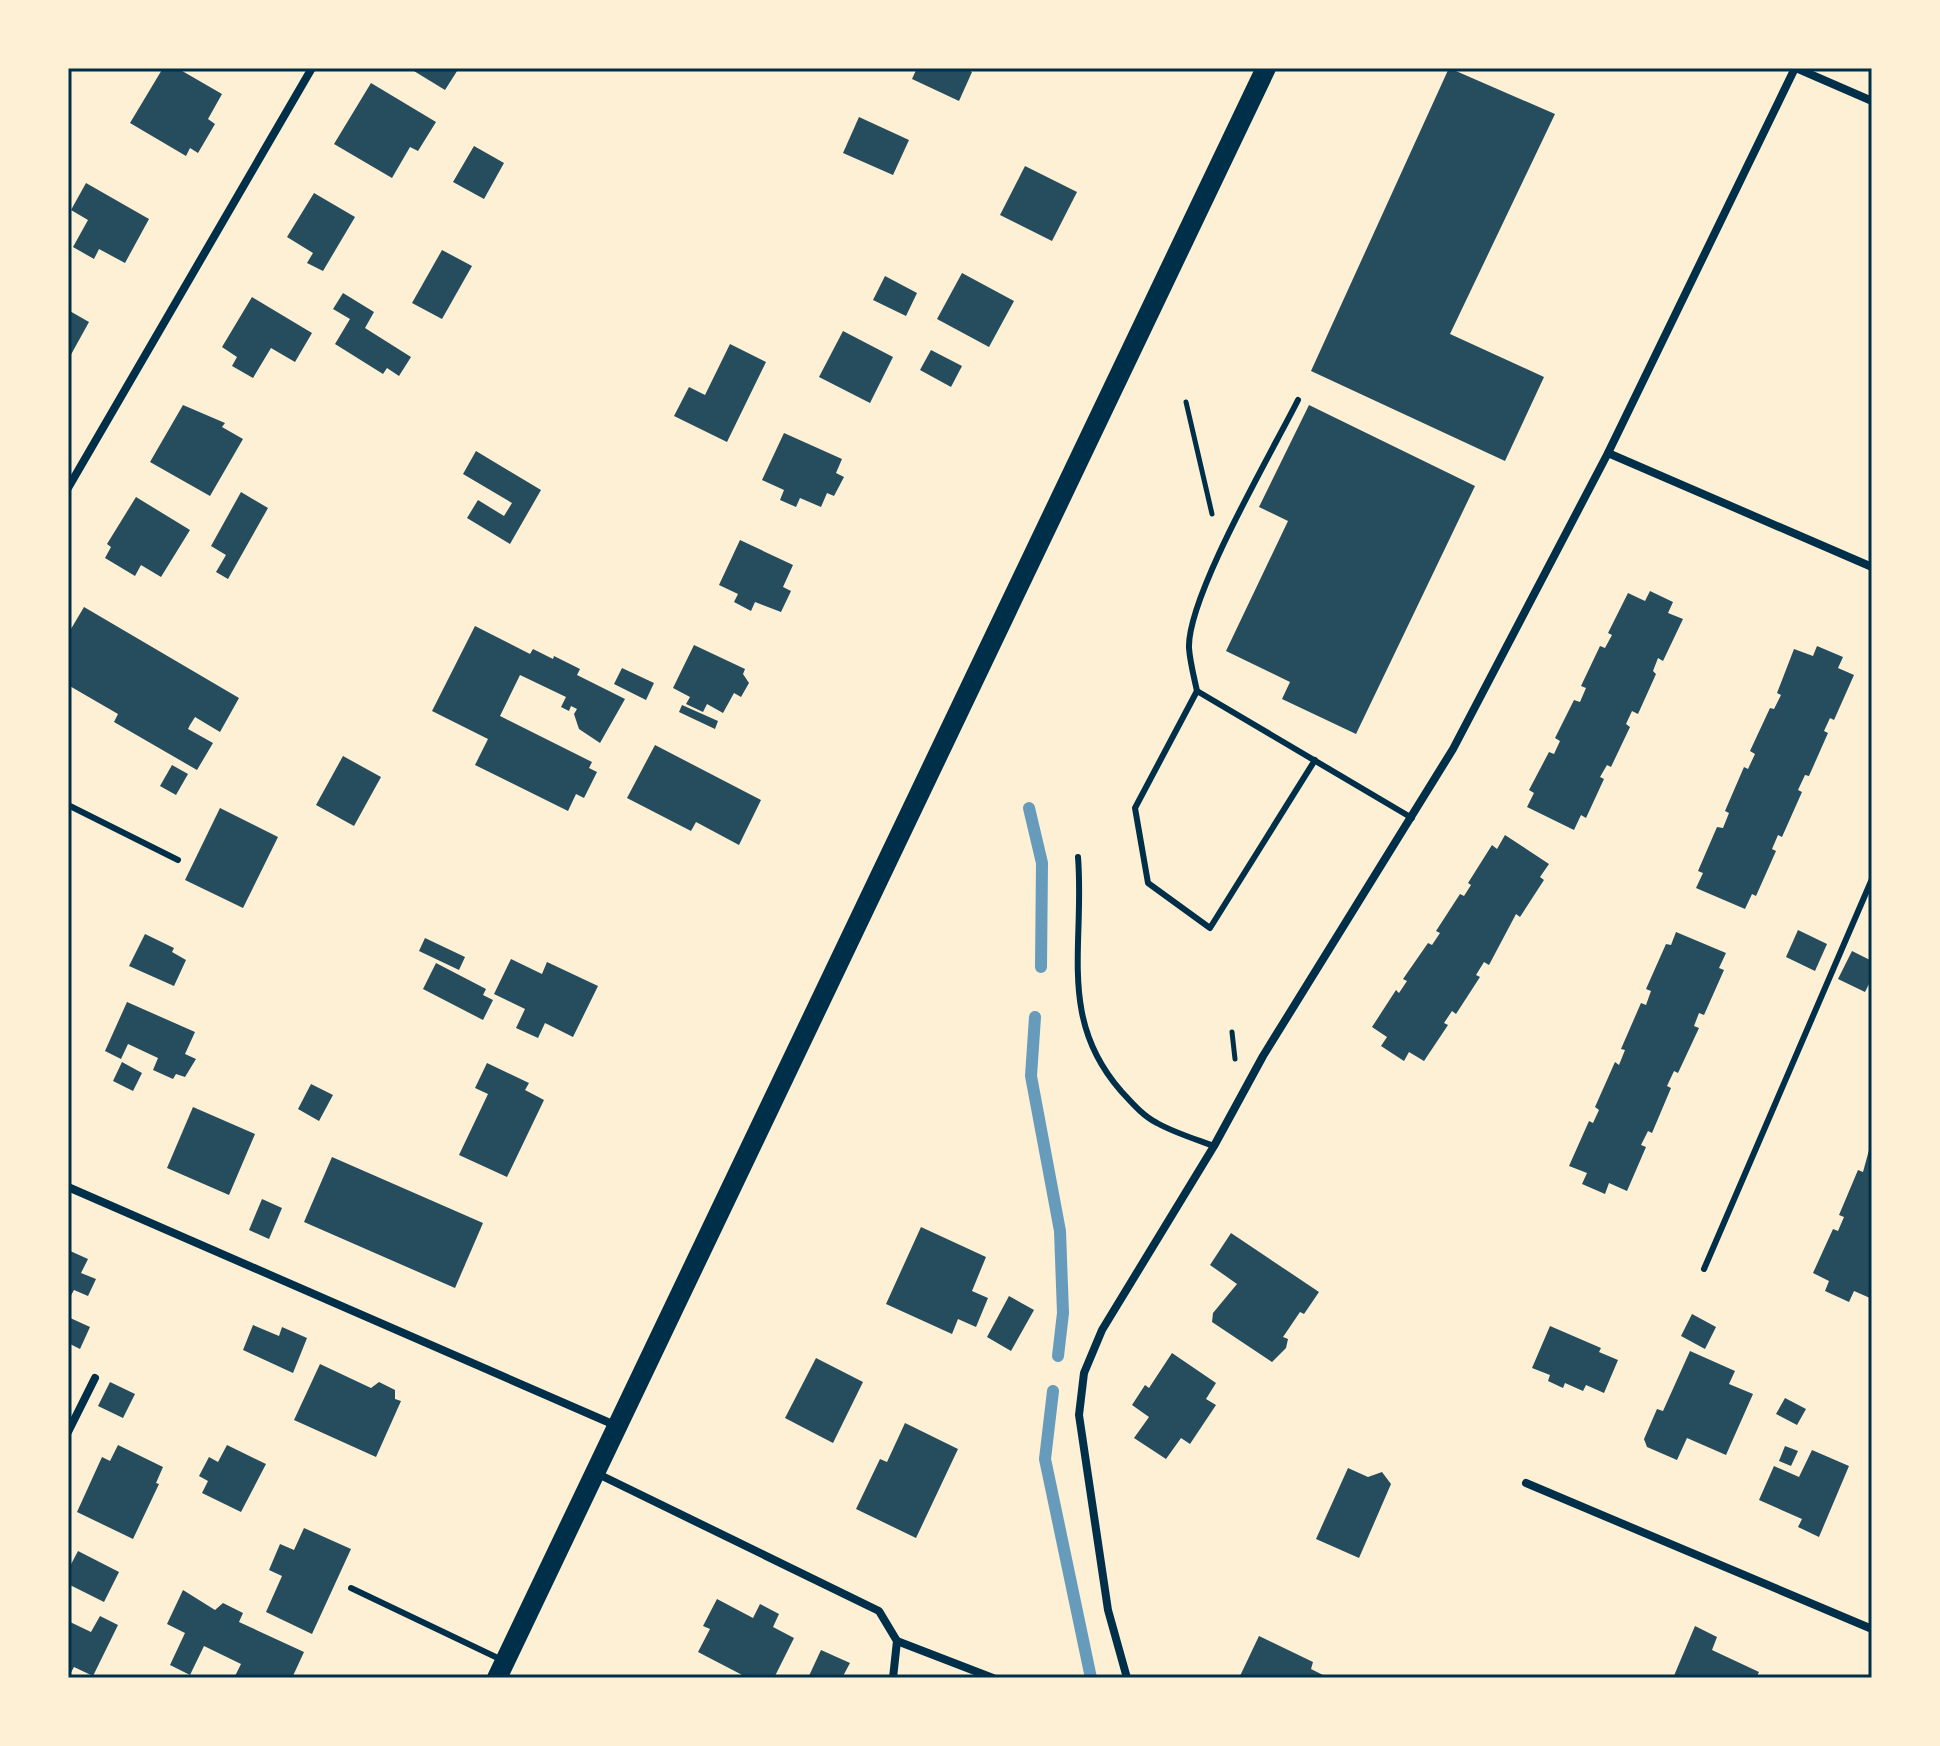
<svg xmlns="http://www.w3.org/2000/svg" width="1940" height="1746" viewBox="0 0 1940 1746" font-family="'PT Sans Narrow',sans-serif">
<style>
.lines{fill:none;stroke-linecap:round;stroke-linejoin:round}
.stream{stroke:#669bbc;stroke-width:12}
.building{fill:#264d5e}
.path{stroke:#003049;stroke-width:5}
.service{stroke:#003049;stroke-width:6}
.minor{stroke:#003049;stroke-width:8}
.primary{stroke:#003049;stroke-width:20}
.neatline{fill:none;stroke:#003049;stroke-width:3}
</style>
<rect width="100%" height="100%" fill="#fdf0d5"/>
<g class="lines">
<g class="stream">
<path d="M1029,808L1042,863L1041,967"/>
<path d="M1035,1017L1031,1076L1060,1231L1063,1313L1058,1356"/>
<path d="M1053,1391L1045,1459L1091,1678"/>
</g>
</g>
<g class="building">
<path d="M163,68H177L222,94L208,119L215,124L198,153L190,148L186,156L130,123Z"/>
<path d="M409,68H459L445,90Z"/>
<path d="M917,68H965L972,72L959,101L912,79Z"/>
<path d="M1449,68L1555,114L1450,334L1544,377L1505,461L1311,371Z"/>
<path d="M371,83L436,122L418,151L410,147L392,178L334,144Z"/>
<path d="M859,117L909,140L893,175L843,153Z"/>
<path d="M474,146L504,163L484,199L453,182Z"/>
<path d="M1025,166L1077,192L1052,241L1000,215Z"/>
<path d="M86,183L149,219L125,263L99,249L94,259L73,247L88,220L71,210Z"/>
<path d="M314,193L355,217L323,271L307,263L313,253L287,237Z"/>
<path d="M442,250L472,266L442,319L412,303Z"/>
<path d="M962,273L1014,301L989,347L937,319Z"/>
<path d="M885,276L917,293L906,316L873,300Z"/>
<path d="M343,293L374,312L365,328L411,357L399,376L387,368L383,374L335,344L350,319L333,309Z"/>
<path d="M252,297L312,333L295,362L271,348L253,378L232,366L237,357L222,347Z"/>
<path d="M68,310L89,322L68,360Z"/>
<path d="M843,331L893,357L870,403L819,377Z"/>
<path d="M730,344L766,362L727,442L674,416L689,387L705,395Z"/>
<path d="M931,350L962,366L951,387L920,370Z"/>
<path d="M183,405L225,423L222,427L243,439L210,496L150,462Z"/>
<path d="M1309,405L1475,486L1356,734L1282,699L1290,682L1226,651L1288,521L1259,507Z"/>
<path d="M784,433L842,459L836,473L844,477L834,496L827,493L821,507L800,498L796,507L780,500L784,490L762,480Z"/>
<path d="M476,451L541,490L510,544L467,518L478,500L504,516L512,503L463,474Z"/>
<path d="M241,492L268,508L228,579L216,572L226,555L211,546Z"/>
<path d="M136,497L190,530L161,577L141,565L135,576L105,558L111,547L107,544Z"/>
<path d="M740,540L793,565L783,587L791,591L781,612L755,602L751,611L734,602L738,594L719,585Z"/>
<path d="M1650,591L1673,602L1668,613L1683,619L1663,661L1658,658L1653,671L1656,674L1638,714L1632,711L1626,724L1630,727L1611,767L1607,765L1600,777L1604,779L1586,818L1581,815L1574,830L1527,807L1534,793L1529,790L1549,752L1554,754L1560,741L1555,738L1574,700L1580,702L1586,688L1581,686L1600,646L1605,648L1612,635L1608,633L1628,593L1645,601Z"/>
<path d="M84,607L239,698L220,732L195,717L190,725L188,729L213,743L197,770L114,722L118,714L68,685V634Z"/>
<path d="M475,626L530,654L533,649L553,659L554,656L580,669L577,675L625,699L600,743L579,729L574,714L577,709L571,706L569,711L561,707L566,697L520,675L500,716L592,762L589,768L597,772L584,798L576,794L568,811L475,765L488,739L432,711Z"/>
<path d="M694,645L745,669L743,674L749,683L741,697L734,693L723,713L707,704L703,712L686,704L690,697L673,688Z"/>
<path d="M1817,646L1843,657L1838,668L1854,675L1834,720L1830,718L1824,731L1828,733L1809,776L1805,775L1798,790L1802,792L1782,837L1778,835L1772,849L1776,851L1756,896L1752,894L1745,909L1696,888L1703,873L1698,871L1717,827L1723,828L1729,813L1725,811L1744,767L1748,769L1755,754L1750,751L1770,708L1774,709L1781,695L1777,693L1794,649L1813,656Z"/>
<path d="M622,668L654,683L646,700L614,684Z"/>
<path d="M682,705L718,721L715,729L679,712Z"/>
<path d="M655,745L761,800L739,845L696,822L691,831L627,798Z"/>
<path d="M343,756L381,777L354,826L316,805Z"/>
<path d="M172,765L188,774L176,795L160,786Z"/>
<path d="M220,808L278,837L243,908L185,880Z"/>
<path d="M1505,835L1549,864L1540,877L1544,880L1520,917L1516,914L1489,965L1484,962L1476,975L1480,977L1456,1014L1452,1011L1444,1023L1448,1025L1424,1061L1409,1052L1404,1061L1381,1046L1387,1037L1372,1027L1396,990L1399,993L1407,981L1403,979L1428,943L1432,945L1440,933L1436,931L1460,894L1464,896L1471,885L1468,883L1492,845L1497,849Z"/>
<path d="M1798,930L1827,944L1815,971L1786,957Z"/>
<path d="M1676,932L1726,953L1719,968L1724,970L1704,1015L1699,1013L1694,1026L1699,1028L1678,1073L1674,1071L1667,1086L1671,1088L1652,1133L1648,1131L1641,1145L1646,1147L1627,1191L1609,1183L1605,1194L1582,1184L1587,1173L1569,1166L1589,1121L1593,1123L1599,1110L1595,1107L1615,1062L1619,1065L1625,1050L1621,1049L1641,1003L1646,1005L1651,991L1646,989L1666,944L1671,945Z"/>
<path d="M145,934L174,948L172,952L186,960L174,986L129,966Z"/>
<path d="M425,938L465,957L459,970L419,951Z"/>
<path d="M1852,951L1872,961V978L1865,992L1838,979Z"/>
<path d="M511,959L542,974L547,962L598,986L573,1037L545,1023L538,1038L516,1028L525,1009L494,994Z"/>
<path d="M436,963L486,989L483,995L493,1000L483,1020L423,989Z"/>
<path d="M127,1002L195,1032L185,1054L196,1059L185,1077L176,1074L173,1079L153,1070L158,1058L128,1044L121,1059L105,1051Z"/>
<path d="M122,1062L142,1073L133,1091L113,1081Z"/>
<path d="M487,1063L529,1083L525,1090L544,1100L507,1177L459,1155L488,1094L475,1088Z"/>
<path d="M311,1084L333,1095L319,1121L298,1109Z"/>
<path d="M193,1107L255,1134L229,1195L167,1168Z"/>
<path d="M1872,1139V1294L1870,1298L1854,1291L1849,1302L1825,1291L1829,1281L1813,1273L1833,1229L1838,1231L1844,1217L1839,1215L1858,1170L1863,1172Z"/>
<path d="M332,1157L483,1223L455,1288L304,1222Z"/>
<path d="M262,1199L282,1208L269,1239L249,1230Z"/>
<path d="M921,1227L986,1257L972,1291L988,1298L976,1327L958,1319L952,1334L886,1304Z"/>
<path d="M1231,1233L1319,1292L1304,1314L1300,1312L1283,1337L1288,1339L1286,1348L1272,1362L1212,1322L1213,1313L1237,1284L1210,1265Z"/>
<path d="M68,1250L88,1259L81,1273L96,1279L88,1296L74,1290L68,1301Z"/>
<path d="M1009,1296L1034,1310L1011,1351L987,1337Z"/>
<path d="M1692,1314L1716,1327L1705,1349L1681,1336Z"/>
<path d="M68,1317L90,1327L80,1349L68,1343Z"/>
<path d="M253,1325L279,1336L282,1327L307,1338L293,1373L243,1350Z"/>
<path d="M1550,1326L1601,1348L1599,1352L1618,1360L1604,1393L1586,1385L1583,1391L1565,1383L1563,1388L1548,1381L1550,1375L1532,1368Z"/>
<path d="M1690,1351L1735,1371L1729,1384L1753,1394L1726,1455L1687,1438L1677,1460L1647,1447L1644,1439L1657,1409L1663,1411Z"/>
<path d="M1172,1353L1216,1383L1206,1399L1216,1405L1190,1444L1181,1438L1166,1459L1134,1438L1149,1417L1132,1405L1145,1385L1149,1388Z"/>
<path d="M816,1358L863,1382L833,1443L785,1418Z"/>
<path d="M320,1364L371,1388L379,1382L395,1390V1399L401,1401L376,1457L294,1420Z"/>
<path d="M110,1382L135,1394L123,1418L98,1406Z"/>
<path d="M1785,1398L1806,1409L1797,1425L1776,1414Z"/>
<path d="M905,1423L958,1449L916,1538L856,1509L880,1459L887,1462Z"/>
<path d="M118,1445L163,1467L156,1483L159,1484L133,1539L77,1512L102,1457L110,1461Z"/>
<path d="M227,1445L266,1464L241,1512L202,1493L208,1481L199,1476L209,1457L218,1462Z"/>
<path d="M1785,1446L1798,1451L1791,1466L1779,1461Z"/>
<path d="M1812,1450L1849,1466L1819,1537L1798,1527L1802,1519L1759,1500L1774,1466L1799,1477Z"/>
<path d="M1348,1468L1368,1477L1382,1472L1391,1484L1359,1558L1316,1539Z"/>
<path d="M304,1528L351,1549L312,1634L266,1612L282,1576L269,1570L280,1544L294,1550Z"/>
<path d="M78,1551L119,1572L104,1602L68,1584V1570Z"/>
<path d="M183,1590L215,1610L223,1603L243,1613L239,1622L304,1652L292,1678H234L241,1664L204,1646L190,1675L170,1665L185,1633L167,1624Z"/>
<path d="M717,1599L753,1618L760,1604L779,1614L773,1627L794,1638L774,1678H748L698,1652L710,1629L703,1626Z"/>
<path d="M100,1616L118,1625L93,1676L74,1667L68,1678V1621L91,1632Z"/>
<path d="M1695,1626L1717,1637L1712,1650L1759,1672L1756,1678H1673Z"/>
<path d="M1259,1636L1313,1662L1311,1669L1329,1678H1239Z"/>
<path d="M821,1650L850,1663L842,1678H808Z"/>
</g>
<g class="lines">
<g class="path">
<path d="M1186,402L1212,514"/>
<path d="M1232,1032L1235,1059"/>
</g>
<g class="service">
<path d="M1197,691C1194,677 1190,662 1189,648C1187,597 1272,452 1298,400"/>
<path d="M1315,760L1210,928L1148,883L1135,808L1197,691L1412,818"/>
<path d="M68,805L178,860"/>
<path d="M1078,857C1085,945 1057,1018 1121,1091C1132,1103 1143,1116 1157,1123C1175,1133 1195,1139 1214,1146"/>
<path d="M1704,1269L1872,879"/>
<path d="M351,1588L502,1660"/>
</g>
<g class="minor">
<path d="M1796,68L1872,101"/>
<path d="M1608,453L1872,567"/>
<path d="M68,488L312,68"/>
<path d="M68,1187L617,1426"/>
<path d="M68,1432L95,1378"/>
<path d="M596,1473L879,1611L897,1641L893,1678"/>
<path d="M1526,1483L1872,1629"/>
<path d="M897,1641L993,1678"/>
<path d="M1127,1678L1108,1610L1079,1415L1084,1373L1102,1330L1214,1146L1263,1056L1453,749L1608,453L1795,68"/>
</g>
<path class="primary" d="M497,1678L1266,68"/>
</g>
<rect width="1940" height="1746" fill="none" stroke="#fdf0d5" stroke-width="140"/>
<rect x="70" y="70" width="1800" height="1606" class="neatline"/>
</svg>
